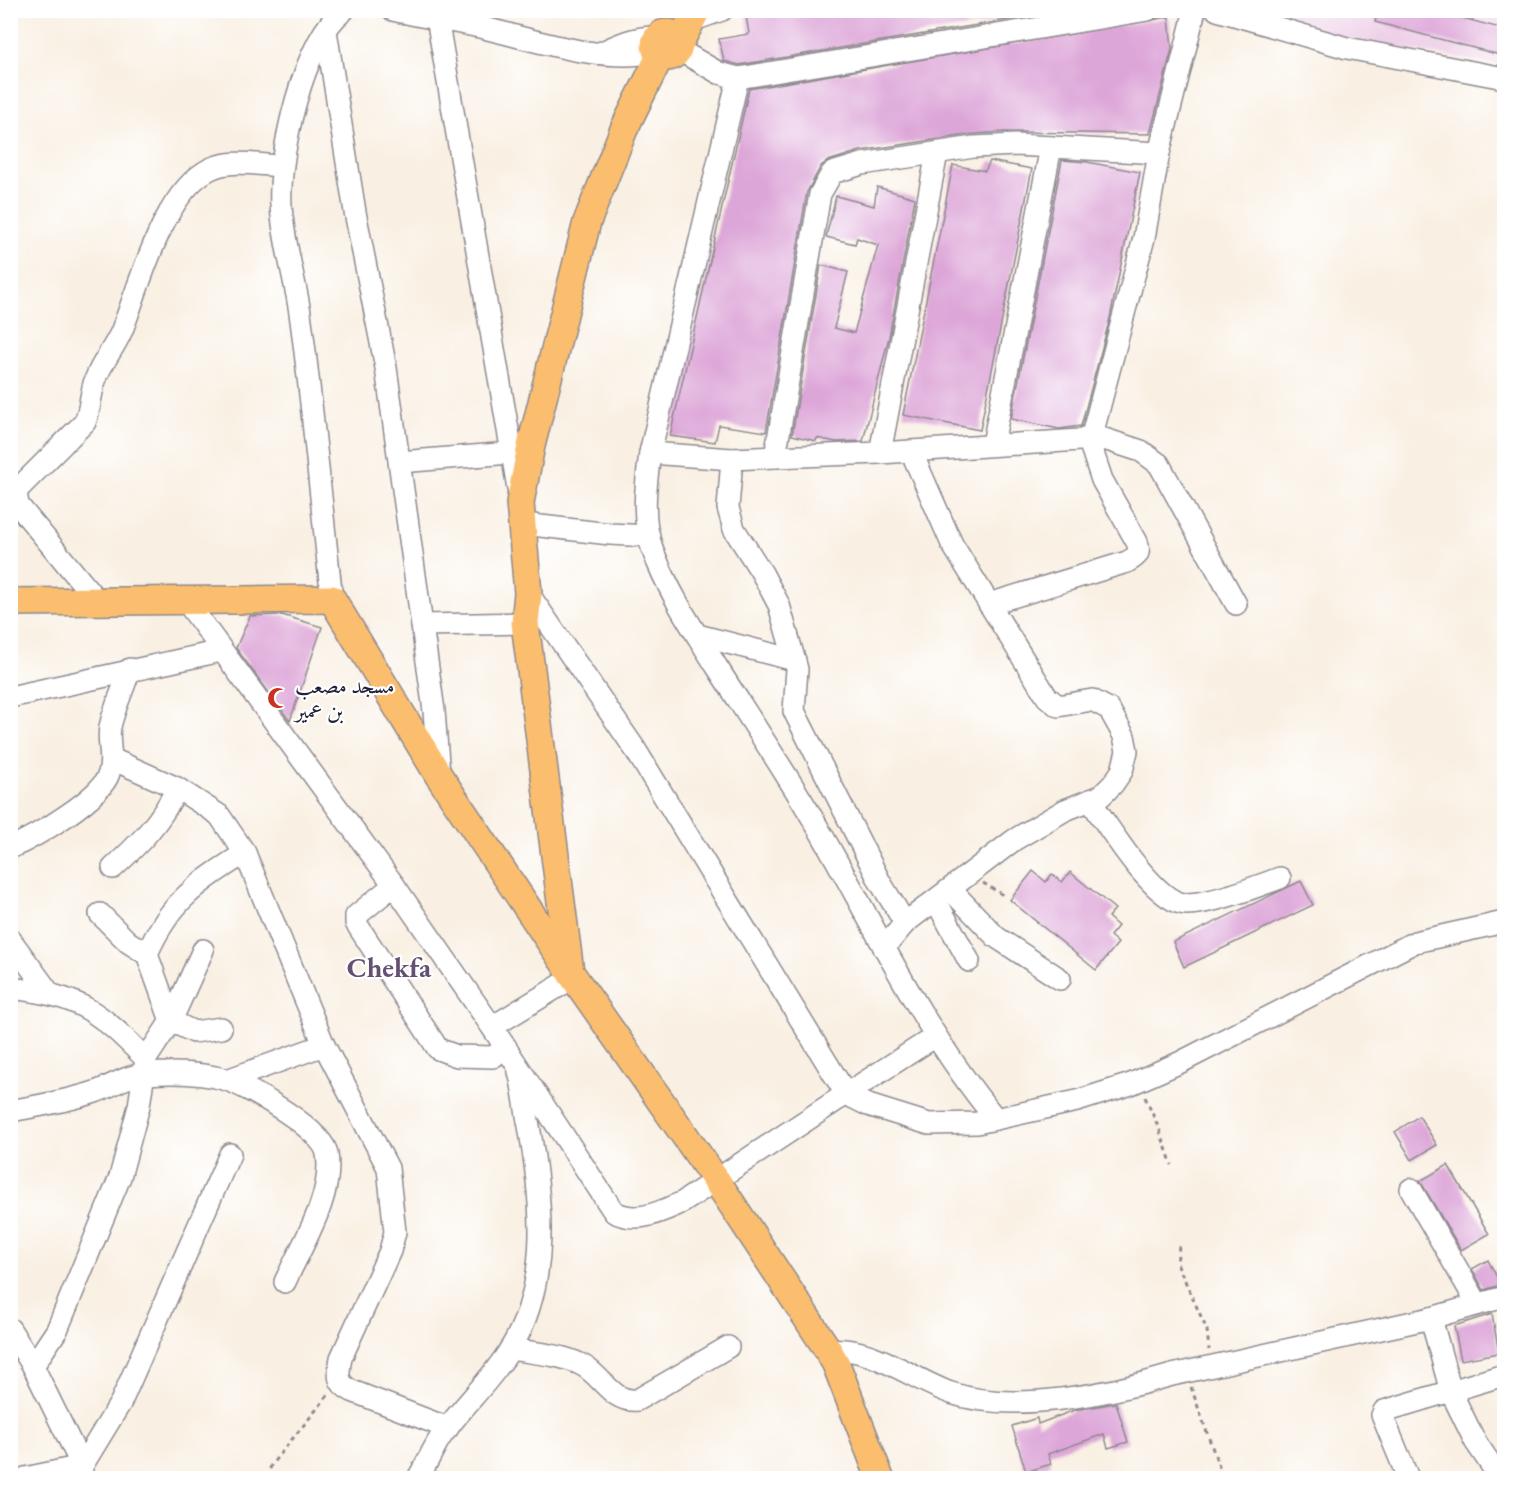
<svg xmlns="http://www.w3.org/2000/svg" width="1515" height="1489" viewBox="0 0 1515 1489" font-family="'EB Garamond',Amiri,serif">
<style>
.built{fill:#eed0e8}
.building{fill:#dda6d8}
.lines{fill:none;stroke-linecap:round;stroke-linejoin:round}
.minor-casing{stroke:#8e898f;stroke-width:24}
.major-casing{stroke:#8e898f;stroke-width:30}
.path{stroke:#8e898f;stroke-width:3;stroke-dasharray:4.5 4.5;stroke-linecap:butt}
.minor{stroke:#fff;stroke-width:21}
.major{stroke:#fbbe6e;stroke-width:27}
.labels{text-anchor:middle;stroke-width:4.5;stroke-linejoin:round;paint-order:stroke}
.poi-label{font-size:22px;fill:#22223b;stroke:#fff;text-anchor:start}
.district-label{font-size:28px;font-weight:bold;fill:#635072;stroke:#fff}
</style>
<rect width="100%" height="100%" fill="#fff"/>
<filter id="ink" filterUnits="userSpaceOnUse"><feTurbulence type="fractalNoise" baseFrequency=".0167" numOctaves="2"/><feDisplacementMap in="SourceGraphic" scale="12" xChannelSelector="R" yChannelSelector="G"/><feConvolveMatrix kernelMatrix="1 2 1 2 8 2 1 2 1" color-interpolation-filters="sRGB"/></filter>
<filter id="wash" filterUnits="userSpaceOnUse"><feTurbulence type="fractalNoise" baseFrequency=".008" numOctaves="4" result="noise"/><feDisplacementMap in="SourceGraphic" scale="24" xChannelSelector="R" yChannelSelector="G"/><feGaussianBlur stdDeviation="1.35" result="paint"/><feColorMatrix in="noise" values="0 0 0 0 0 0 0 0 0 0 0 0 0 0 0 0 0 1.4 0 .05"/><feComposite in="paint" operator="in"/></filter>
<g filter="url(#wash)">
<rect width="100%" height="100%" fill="#f9f0e3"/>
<path class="built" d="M1278,11H1504V66L1372,43L1280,23Z"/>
<g id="blocks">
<g class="building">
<path d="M745,10H1067L739,65L724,61L719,39L749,34Z"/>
<path d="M1378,10H1432L1504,29V56L1375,22Z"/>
<path d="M1169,17L1172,49L1150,134L1006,132L973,134L860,151L828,161L821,166L807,192L766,432L719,425L715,442L670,436L749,89Z"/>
<path d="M1062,160L1087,162L1140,172L1110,318L1081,426L1059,429L1011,419Z"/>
<path d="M990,161L1032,169L980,430L903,415L953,165L985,171Z"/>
<path d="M877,187L915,198L889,337L863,441L836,442L817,438L816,441L792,435L821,265L848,272L834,328L854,333L878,245L857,238L855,244L826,237L836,196L874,206Z"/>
<path d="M282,615L322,627L290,721L236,648L250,616Z"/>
<path d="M1033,871L1046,882L1052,874L1062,882L1070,872L1115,909L1108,917L1118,926L1110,936L1118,943L1096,970L1010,900Z"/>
<path d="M1301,881L1313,905L1184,967L1173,942Z"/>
<path d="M1419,1116L1437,1145L1412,1160L1395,1132Z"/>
<path d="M1448,1165L1489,1234L1461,1250L1420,1181Z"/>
<path d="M1488,1260L1501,1285L1484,1290L1472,1269Z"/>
<path d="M1492,1314L1499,1353L1461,1360L1454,1326Z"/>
<path d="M1116,1403L1128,1442L1108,1448L1104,1434L1048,1454L1051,1464L1026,1472L1012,1426L1037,1418L1038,1424L1075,1410Z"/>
</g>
</g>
</g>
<g filter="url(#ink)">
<use href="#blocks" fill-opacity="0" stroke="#8e898f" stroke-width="1.5"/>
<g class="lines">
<defs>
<g id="minor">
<path d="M393,10C423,17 453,21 484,28C539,41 600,63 657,52"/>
<path d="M1217,10L1347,48L1504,78"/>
<path d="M437,18L519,494"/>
<path d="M691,21L722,10"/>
<path d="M326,31L355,212L386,368L434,711L439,775"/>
<path d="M679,50L719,73L738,78L1148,10"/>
<path d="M602,52C622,43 637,36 659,37"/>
<path d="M738,78L650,453C646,484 641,518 652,548C667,590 693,629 717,667C747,714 778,761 807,809C869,913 918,1025 996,1119"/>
<path d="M1092,435L1141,451L1159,464L1236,604"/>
<path d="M993,444L1051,147"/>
<path d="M650,453L732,459L775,457L880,453L1080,440L1092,435L1144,238L1159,153L1195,10"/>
<path d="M880,453L937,153"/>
<path d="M775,457L820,194L832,173L862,164L974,147L1016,145L1159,153"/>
<path d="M732,459L728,508L734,529L762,573L779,605L797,669L794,711L880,882L905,923L884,948"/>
<path d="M400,462L510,453"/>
<path d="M523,524L610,534L649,536"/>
<path d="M528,593L635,749L846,1094L936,1036"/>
<path d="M332,599C321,504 313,408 300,313C295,278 283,241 281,205C278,157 303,40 344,10"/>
<path d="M186,601L394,885L492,1027"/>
<path d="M98,602L18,505L16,491L85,422C91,408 90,392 96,378C102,362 115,347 122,330C140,285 163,192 210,169C230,159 261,165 282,166"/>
<path d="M989,604L1127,562C1137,556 1141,554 1137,542L1102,480L1088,438"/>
<path d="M422,625L525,623"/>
<path d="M697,635L795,660"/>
<path d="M10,697L221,651"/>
<path d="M1090,800C1107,824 1155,904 1186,904C1212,904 1255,887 1280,878"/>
<path d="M10,848C35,837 102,798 109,773C114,757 107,742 110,727C114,708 124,688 130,669"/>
<path d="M245,853L324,1045L388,1168L395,1232L390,1251L341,1358C338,1374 336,1383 352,1391L448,1428"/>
<path d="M113,868C140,843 161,822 177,788"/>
<path d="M394,885L356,916V923L438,1049L457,1056L493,1057L506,1047"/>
<path d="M951,890L996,937L1060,979"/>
<path d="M936,901L969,961"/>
<path d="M100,914L128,942L147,954"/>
<path d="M905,923L1014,840L1065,810L1101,796L1113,784L1122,771L1127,751L1124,736L1109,709L1092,700L1058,706L1047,697L952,544L911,451"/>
<path d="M10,939L50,994"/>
<path d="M203,950L171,1021L194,1032L221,1028"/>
<path d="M574,977L492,1027L614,1212C638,1224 660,1212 683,1202L846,1094L868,1105L929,1124L977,1123L1077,1101L1131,1084L1181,1062L1415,942L1504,922"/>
<path d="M10,988C81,996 98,1011 146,1059"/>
<path d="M227,1080L324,1045"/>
<path d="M10,1111C38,1106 68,1101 95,1092C112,1086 127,1075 146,1074C172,1072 202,1072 227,1080C250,1088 324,1130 327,1154C334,1196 302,1244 285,1282"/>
<path d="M1411,1189L1477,1303"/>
<path d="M1431,1318L1451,1392L1475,1441L1500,1478"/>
<path d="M10,1329L33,1366L82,1466L81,1475"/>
<path d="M510,1349C533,1353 559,1354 580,1364C602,1374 611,1403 637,1400L728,1347"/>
<path d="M828,1350C872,1345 911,1379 951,1393C1013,1414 1110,1394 1172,1375L1431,1318L1504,1297"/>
<path d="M33,1366L57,1330L120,1177L139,1106L146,1059L171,1021L147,954C170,901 198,883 245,853L219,815L177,788L112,759"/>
<path d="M25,1478L82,1466L121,1402L230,1154"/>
<path d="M418,1478C426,1465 432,1451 440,1438C461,1407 491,1381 511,1348C551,1281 542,1200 529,1126C525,1108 524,1089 519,1072"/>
<path d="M1408,1478L1382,1415L1384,1411L1504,1375"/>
</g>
<g id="major">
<circle cx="667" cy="45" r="12"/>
<path d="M679,44L697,10"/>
<path d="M660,56L624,129L587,222L531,446L520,503L528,593L525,623L570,972L716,1180L828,1350L836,1364L880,1478"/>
<path d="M10,602L332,599L439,776L567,967"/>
</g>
</defs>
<use href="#minor" class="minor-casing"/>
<use href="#major" class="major-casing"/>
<g class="path">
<path d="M983,883L1005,896"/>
<path d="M1145,1097L1160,1131L1172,1165"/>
<path d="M1179,1246L1177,1263L1207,1330L1209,1350"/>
<path d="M1191,1387L1223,1478"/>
<path d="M206,1478L213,1474"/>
<path d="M268,1478L271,1465L330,1393"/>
</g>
<use href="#minor" class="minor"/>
<use href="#major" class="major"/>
</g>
</g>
<defs>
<symbol id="mosque-bare" viewBox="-9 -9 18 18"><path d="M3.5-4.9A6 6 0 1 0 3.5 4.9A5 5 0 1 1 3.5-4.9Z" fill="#c8321e" stroke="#fff" stroke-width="2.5" paint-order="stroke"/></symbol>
</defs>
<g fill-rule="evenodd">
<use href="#mosque-bare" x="263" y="683" width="30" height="30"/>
</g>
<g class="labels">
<g class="poi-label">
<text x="295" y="693">مسجد مصعب<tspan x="295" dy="25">بن عمير</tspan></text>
</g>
<g class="district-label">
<text x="389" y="977">Chekfa</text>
</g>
</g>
<rect width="1515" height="1489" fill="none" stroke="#fff" stroke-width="36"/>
</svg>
